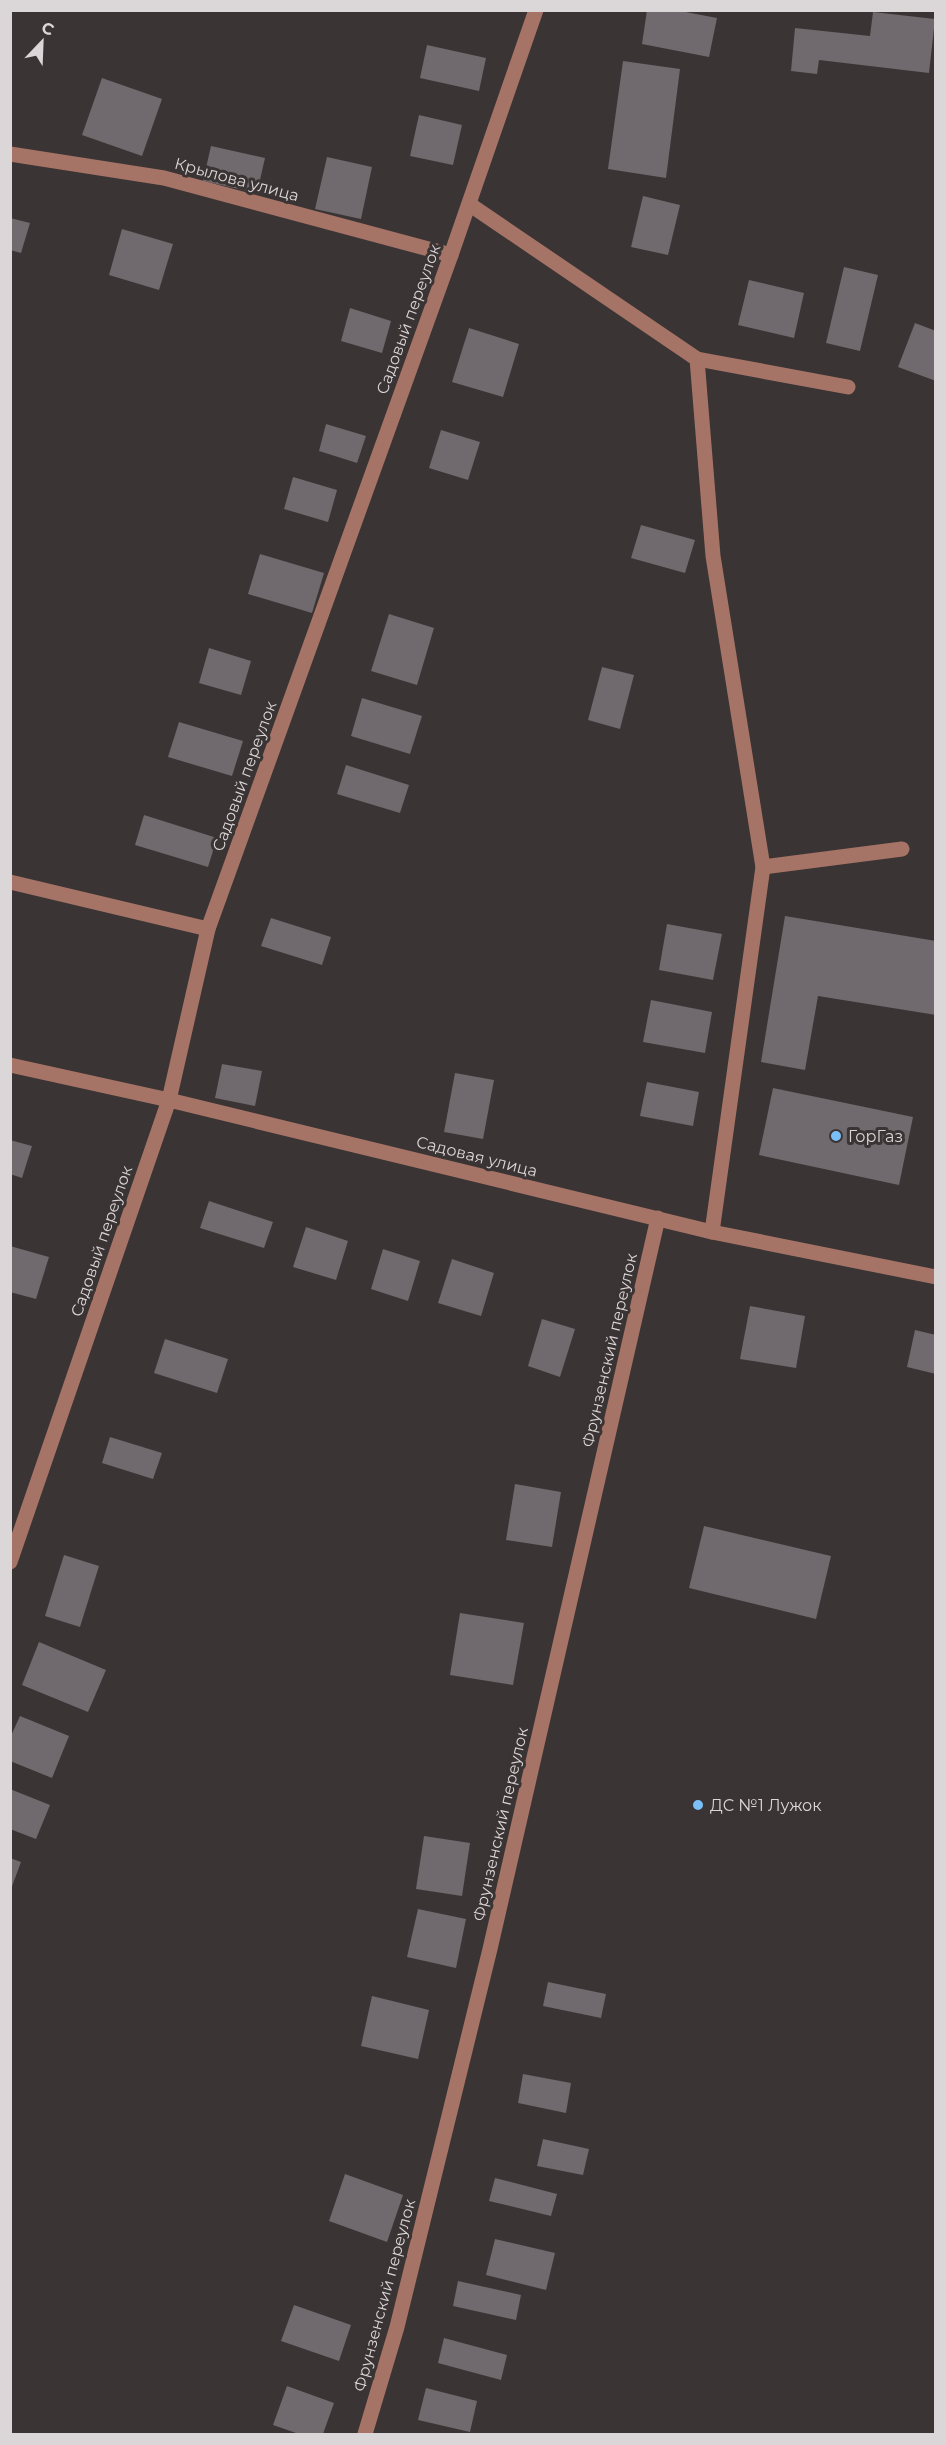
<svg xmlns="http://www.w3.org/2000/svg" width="946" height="2445" viewBox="0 0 946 2445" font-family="Montserrat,sans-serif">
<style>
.building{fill:#70696d}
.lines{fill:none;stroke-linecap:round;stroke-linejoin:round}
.minor{stroke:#a67466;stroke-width:15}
.poi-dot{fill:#7abff8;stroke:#3b3434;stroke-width:2}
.labels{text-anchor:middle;stroke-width:6;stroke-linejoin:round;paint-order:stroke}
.street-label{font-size:16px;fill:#dbd6d7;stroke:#3b3434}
.poi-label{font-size:16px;fill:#dbd6d7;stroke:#3b3434;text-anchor:start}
</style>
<rect width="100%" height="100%" fill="#3b3434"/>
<g class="building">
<path d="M647,10H675L717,18L709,57L642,44Z"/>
<path d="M873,12L935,19L929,73L819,60L817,74L791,71L795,28L870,36Z"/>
<path d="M427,45L486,58L479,91L420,78Z"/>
<path d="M623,61L680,69L666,178L608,169Z"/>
<path d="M102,78L162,99L142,156L82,135Z"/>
<path d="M419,115L462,125L453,165L410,156Z"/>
<path d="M211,146L265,158L257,193L203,181Z"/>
<path d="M327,157L372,167L361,219L315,209Z"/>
<path d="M643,196L680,205L668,255L631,247Z"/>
<path d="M10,218L30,223L21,253L10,250Z"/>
<path d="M122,229L173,244L159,290L109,275Z"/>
<path d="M844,267L878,275L860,351L826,343Z"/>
<path d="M749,280L804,293L794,338L738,325Z"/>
<path d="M350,308L391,321L382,353L341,341Z"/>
<path d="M915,323L936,331V381L898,367Z"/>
<path d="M469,328L519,344L503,397L452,382Z"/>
<path d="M326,424L366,436L357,463L319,451Z"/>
<path d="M441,430L480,442L468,480L429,468Z"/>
<path d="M293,477L337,490L328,522L284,509Z"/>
<path d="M641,525L695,540L685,573L631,558Z"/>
<path d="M260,554L324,573L312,613L248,594Z"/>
<path d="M389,614L434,628L417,685L371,671Z"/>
<path d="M209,648L251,661L241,695L199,683Z"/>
<path d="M602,667L634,675L620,729L588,720Z"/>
<path d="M362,698L422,716L410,754L351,736Z"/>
<path d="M179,722L243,741L232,776L168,757Z"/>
<path d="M346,765L409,785L400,813L337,794Z"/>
<path d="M144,815L217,838L208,867L135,845Z"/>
<path d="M785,916L936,941V1015L818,996L805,1070L761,1062Z"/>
<path d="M271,918L331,937L322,965L261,946Z"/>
<path d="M667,924L722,934L713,980L659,970Z"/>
<path d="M651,1000L712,1012L705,1053L643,1042Z"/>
<path d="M222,1064L262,1071L255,1106L215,1098Z"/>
<path d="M455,1073L494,1080L483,1139L444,1132Z"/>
<path d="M647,1082L699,1092L693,1126L640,1116Z"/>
<path d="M773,1088L913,1117L899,1185L759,1155Z"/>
<path d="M10,1140L32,1146L22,1178L10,1174Z"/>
<path d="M209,1201L273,1222L264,1248L200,1228Z"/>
<path d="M306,1227L348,1241L336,1280L293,1267Z"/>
<path d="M10,1246L49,1257L36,1299L10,1292Z"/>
<path d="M383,1249L420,1261L408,1301L371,1289Z"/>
<path d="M452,1259L494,1273L481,1316L438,1303Z"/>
<path d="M750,1306L805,1316L796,1368L740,1359Z"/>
<path d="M542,1319L575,1329L560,1377L528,1366Z"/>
<path d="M915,1330L936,1335V1374L907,1367Z"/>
<path d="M165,1339L228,1359L217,1393L154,1373Z"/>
<path d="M110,1437L162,1453L153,1479L102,1463Z"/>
<path d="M515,1484L561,1492L552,1547L506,1540Z"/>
<path d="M704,1526L831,1556L816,1619L689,1588Z"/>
<path d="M64,1555L99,1566L80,1627L45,1616Z"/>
<path d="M460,1613L524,1623L513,1685L450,1675Z"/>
<path d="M39,1642L106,1670L88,1712L22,1685Z"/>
<path d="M20,1716L69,1736L52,1778L10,1761V1738Z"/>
<path d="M10,1789L50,1805L36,1839L10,1829Z"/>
<path d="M424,1836L470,1843L462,1896L416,1889Z"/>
<path d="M10,1858L21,1862L11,1889H10Z"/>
<path d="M418,1909L466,1919L456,1968L407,1957Z"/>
<path d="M548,1982L606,1994L601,2018L543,2006Z"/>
<path d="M372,1996L429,2010L418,2059L361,2046Z"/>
<path d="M523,2074L571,2083L566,2113L518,2103Z"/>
<path d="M543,2139L589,2149L583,2175L537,2166Z"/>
<path d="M345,2174L403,2195L387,2242L329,2221Z"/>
<path d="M495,2178L557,2194L551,2216L489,2201Z"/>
<path d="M495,2239L555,2253L546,2290L486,2275Z"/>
<path d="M458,2281L521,2295L516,2320L453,2306Z"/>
<path d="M294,2305L351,2325L339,2361L281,2341Z"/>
<path d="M444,2338L507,2355L501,2380L438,2363Z"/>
<path d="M287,2386L334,2403L323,2434H299L273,2425Z"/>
<path d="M426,2388L477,2401L470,2432L418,2420Z"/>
</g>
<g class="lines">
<g class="minor">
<path d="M10,154L164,178L451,255"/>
<path d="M469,204L697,359L713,556L763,867L712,1232"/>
<path d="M697,359L848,387"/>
<path d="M763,867L902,849"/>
<path d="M10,882L208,929"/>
<path d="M10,1065L169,1100L712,1232L936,1277"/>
<path d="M10,1562L169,1100L208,929L451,255L536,10"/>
<path d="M365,2434L397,2327L490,1949L658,1218"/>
</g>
</g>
<g class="poi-dot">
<circle cx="836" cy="1136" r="6"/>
<circle cx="698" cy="1805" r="6"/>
</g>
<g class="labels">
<g class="street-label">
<text transform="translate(237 179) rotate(15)" y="6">Крылова улица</text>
<text transform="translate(408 319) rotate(-70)" y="6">Садовый переулок</text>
<text transform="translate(244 776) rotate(-70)" y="6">Садовый переулок</text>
<text transform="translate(477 1156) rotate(14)" y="6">Садовая улица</text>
<text transform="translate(101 1241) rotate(-71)" y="6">Садовый переулок</text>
<text transform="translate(609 1350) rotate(-77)" y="6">Фрунзенский переулок</text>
<text transform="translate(500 1824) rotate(-77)" y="6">Фрунзенский переулок</text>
<text transform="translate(384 2295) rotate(-75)" y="6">Фрунзенский переулок</text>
</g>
<g class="poi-label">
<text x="848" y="1142">ГорГаз</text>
<text x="710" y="1811">ДС №1 Лужок</text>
</g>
</g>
<rect width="946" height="2445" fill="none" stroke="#dbd6d7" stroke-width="24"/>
<g transform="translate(42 42) rotate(23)" stroke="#3b3434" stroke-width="4.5" paint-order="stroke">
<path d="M0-4.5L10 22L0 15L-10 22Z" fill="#dbd6d7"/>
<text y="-9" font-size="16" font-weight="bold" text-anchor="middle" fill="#dbd6d7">С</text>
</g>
</svg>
